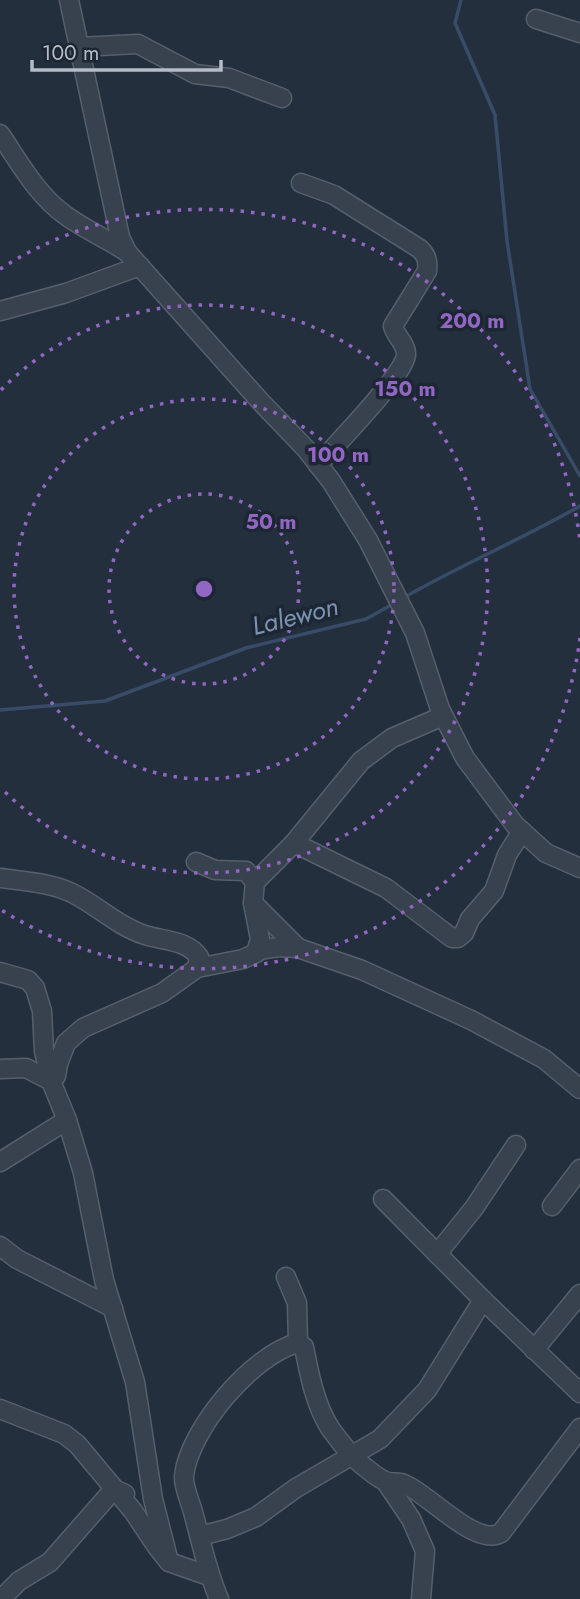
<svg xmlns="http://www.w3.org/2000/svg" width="580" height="1599" viewBox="0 0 580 1599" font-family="Jost,sans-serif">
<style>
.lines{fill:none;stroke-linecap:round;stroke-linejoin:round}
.stream{stroke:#394c67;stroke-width:3.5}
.minor-casing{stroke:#565f6c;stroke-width:21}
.minor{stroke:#38414e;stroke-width:18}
.ring{fill:none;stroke:#9266c3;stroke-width:3.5;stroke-dasharray:3.5 7}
.labels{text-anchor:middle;stroke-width:7;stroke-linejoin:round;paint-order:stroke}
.water-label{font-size:26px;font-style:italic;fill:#7c92b1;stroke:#1d2633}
.centre{fill:#9266c3;stroke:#1d2633;stroke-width:3.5}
.ring-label{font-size:21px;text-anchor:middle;font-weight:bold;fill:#9266c3;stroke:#1d2633;stroke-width:7;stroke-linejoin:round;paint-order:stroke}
</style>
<rect width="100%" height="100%" fill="#242f3e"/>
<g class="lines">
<g class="stream">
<path d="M461,0L455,23L495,115L507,241L530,389L580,476"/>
<path d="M403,598C461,565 522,539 580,506"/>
<path d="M0,710L105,701L246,648L366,619L393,604"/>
</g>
<defs>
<g id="minor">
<path d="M69,0L120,237L127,252L260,401L306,449L331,481L368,540L415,633L440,709L465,758L515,825L546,853L580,868"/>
<path d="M536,19L580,33"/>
<path d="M79,47L138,44L195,74L229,78L282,98"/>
<path d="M0,134C19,162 37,195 65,215C84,229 107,239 127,252"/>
<path d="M301,183L334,195L420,249C427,256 428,261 427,271L393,326C395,336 407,344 406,355C403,377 336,444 318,465"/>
<path d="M0,311L66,293L140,266"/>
<path d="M294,843L386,888L452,938H458L464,933L470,919L494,891L507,855L522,831"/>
<path d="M196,862L215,870L246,871L255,882L294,843L361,761L392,738L443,716"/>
<path d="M0,878C21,881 44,882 65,890C92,900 114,925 145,935C164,941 187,940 199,957L197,968"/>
<path d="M253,903L298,948"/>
<path d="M258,950L279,947L298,948L362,970L471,1020L544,1059L580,1089"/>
<path d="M0,972L28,980L35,988L42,1011L44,1051L51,1081L26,1068L0,1069"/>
<path d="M0,1162L67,1120"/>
<path d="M383,1199L483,1300L580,1393"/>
<path d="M552,1206L580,1169"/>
<path d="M0,1246L17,1259L113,1308"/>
<path d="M437,1254L474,1208L516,1145"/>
<path d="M286,1277L297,1303L298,1343L304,1347C309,1373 315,1405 330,1428C340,1442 352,1458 366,1468C372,1473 381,1480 388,1482C394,1483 400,1482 404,1484C428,1493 476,1548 501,1533L580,1428"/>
<path d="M534,1350L580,1294"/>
<path d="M0,1409L64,1434L77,1444L133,1511L157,1547L169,1562L209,1576"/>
<path d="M386,1482L411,1519L425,1551L421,1599"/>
<path d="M200,1536L227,1529L256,1517L296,1488L380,1439L427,1390L483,1300"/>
<path d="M169,1562L153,1499L135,1382L104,1280L83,1173L67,1120L51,1081L56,1076L58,1064L66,1043L83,1028L162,993L197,968L243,959L256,953L260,939L253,903L255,882"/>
<path d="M1,1599L19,1581L50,1562L114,1489L125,1494"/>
<path d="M219,1599C207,1571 201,1541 193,1512C190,1501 183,1486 184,1476C189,1429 253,1354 298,1343"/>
</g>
</defs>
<use href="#minor" class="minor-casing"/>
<use href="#minor" class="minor"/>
</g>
<g class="ring">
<circle cx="204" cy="589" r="95"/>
<circle cx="204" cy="589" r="190"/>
<path d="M1 390A284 284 0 1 1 1 788"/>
<path d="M580 638A379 379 0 0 1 0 909M0 269A379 379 0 0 1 580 540"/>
</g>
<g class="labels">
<g class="water-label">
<text transform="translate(295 616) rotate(-14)" y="9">Lalewon</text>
</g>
</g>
<circle cx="204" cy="589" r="10" class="centre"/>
<g class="ring-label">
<text x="472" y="328">200 m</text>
<text x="405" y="396">150 m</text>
<text x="338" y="462">100 m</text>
<text x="271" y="529">50 m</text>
</g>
<path d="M32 60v10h189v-10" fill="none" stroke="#b4bcc9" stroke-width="3.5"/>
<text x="42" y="60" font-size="21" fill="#b4bcc9" stroke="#1d2633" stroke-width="5" paint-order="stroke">100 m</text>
</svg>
